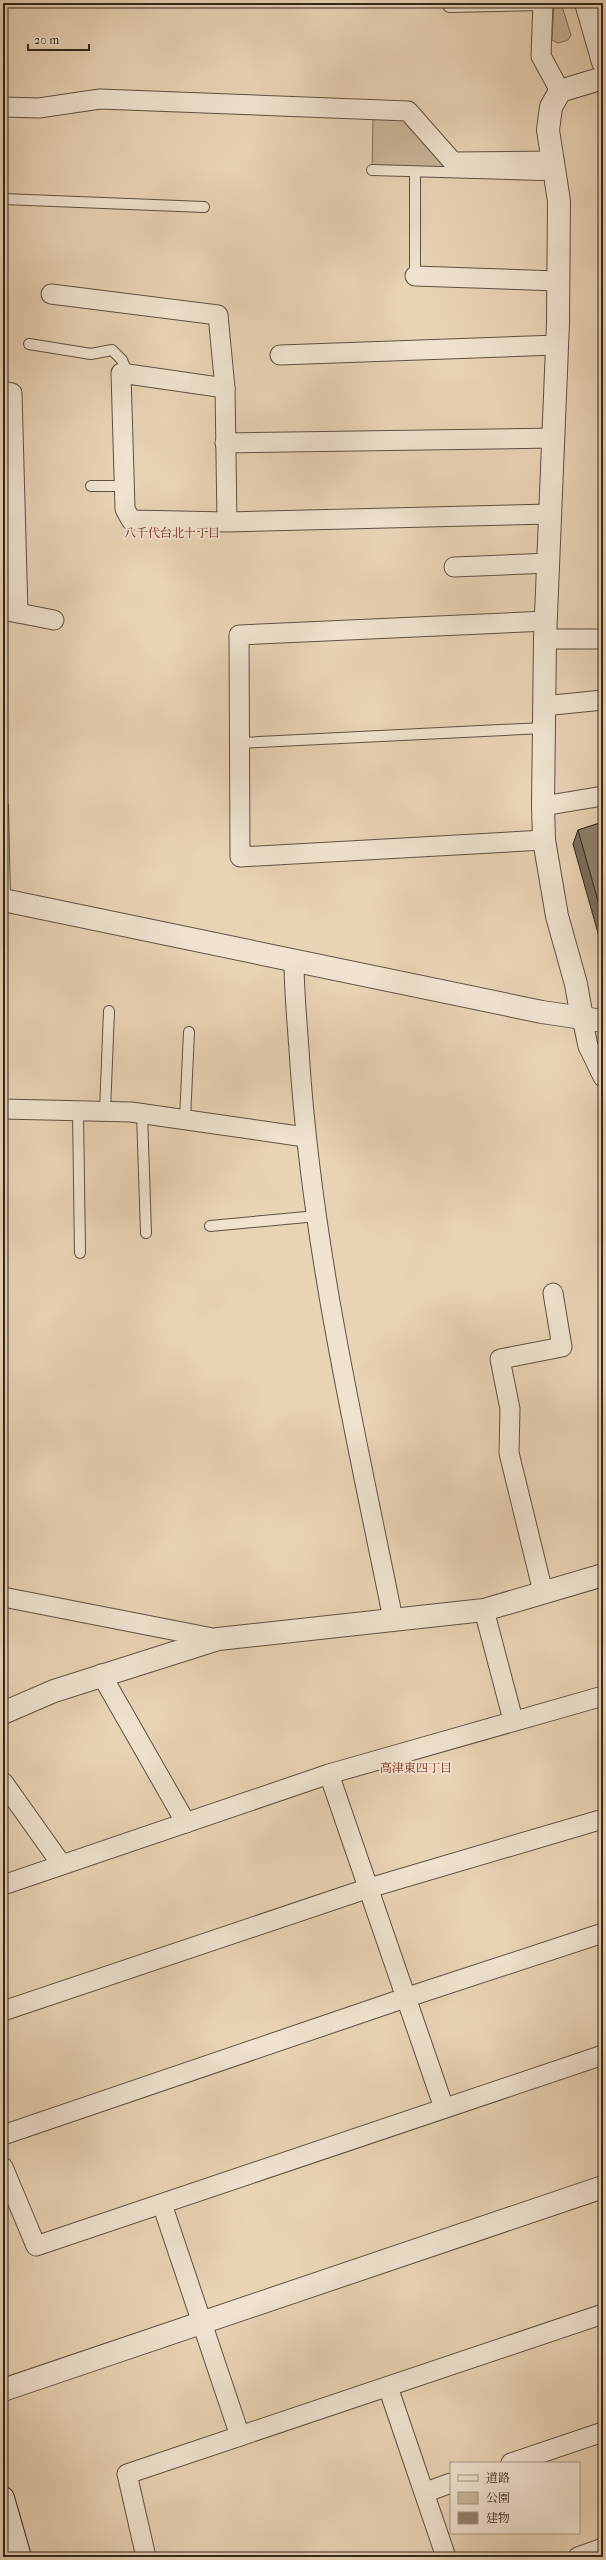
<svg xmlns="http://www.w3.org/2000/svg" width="606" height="2560" viewBox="0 0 606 2560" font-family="'IM FELL French Canon','Noto Serif JP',serif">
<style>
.green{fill:#c9b69b;stroke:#7d6e5b}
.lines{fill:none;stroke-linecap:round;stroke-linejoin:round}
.service-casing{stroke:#5f5142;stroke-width:12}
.minor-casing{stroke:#5f5142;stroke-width:21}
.tertiary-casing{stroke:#5f5142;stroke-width:24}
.secondary-casing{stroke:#31261b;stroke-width:24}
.service{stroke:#f0e2cf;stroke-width:10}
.minor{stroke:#f0e2cf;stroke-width:19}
.tertiary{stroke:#f0e2cf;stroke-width:22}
.secondary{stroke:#f0e2cf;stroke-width:22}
.wall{fill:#7c6e5c;stroke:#31261b}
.building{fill:#90806b;stroke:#31261b}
.labels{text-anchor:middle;stroke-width:4;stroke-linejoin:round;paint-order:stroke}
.neighbourhood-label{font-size:12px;fill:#7a1f14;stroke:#f0e2cf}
</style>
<rect width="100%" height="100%" fill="#e8d3b5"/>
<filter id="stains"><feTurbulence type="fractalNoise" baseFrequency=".005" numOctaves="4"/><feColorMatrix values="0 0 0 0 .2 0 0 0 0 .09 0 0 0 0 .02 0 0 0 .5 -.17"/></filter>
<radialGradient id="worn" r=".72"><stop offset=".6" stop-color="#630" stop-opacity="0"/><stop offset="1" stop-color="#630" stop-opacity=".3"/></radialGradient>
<g class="green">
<path d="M554,3H561L571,35L568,40L558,43L552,40Z"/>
<path d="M373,118L405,120L450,173L372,170Z"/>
</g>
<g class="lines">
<defs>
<g id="service">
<path d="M449,7L543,5"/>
<path d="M372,170L542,175"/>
<path d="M3,199L204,207"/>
<path d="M415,276V172"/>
<path d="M29,344L91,354L112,350L122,360L128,374"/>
<path d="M91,486H124"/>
<path d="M239,743L543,728"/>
<path d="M3,806L5,900"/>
<path d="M78,1111L80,1253"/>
<path d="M105,1111L109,1011"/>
<path d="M142,1113L146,1233"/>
<path d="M185,1119L189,1032"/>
<path d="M210,1226L317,1216"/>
</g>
<g id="minor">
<path d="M543,3L541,56L560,91"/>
<path d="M3,107L39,108L100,99L408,111L453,162L553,161"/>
<path d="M415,276L558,281"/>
<path d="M51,294L218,315L225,388"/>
<path d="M280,355L557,345"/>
<path d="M3,391L12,393L18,613"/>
<path d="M225,443L554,438"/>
<path d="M227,522L225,388L121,373L125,509L131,520L227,522L551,514"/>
<path d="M454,567L549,563"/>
<path d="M3,610L54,620"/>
<path d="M545,639H603"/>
<path d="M543,706L603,700"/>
<path d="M543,806L603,796"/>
<path d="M544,840L240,857L239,635L546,621"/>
<path d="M294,961C294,995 298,1030 300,1065C313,1252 356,1436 393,1619"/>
<path d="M582,1018L588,1046L603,1077"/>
<path d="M3,1109L131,1112L305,1137"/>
<path d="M543,1592L509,1453L510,1409L500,1359L562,1347L553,1293"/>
<path d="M3,1597L218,1639"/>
<path d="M484,1610L513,1720"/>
<path d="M101,1674L186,1823"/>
<path d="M329,1774L444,2108"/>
<path d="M3,1782L62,1865"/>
<path d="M3,1885L329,1774L603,1696"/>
<path d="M3,2011L369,1888L603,1819"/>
<path d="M3,2135L408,1997L603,1933"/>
<path d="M3,2167L36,2246L603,2055"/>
<path d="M162,2204L240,2436"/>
<path d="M388,2387L446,2557"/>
<path d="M511,2463L603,2432"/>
<path d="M426,2492L451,2483"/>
<path d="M146,2557L127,2474L603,2314"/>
<path d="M578,2557L603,2548"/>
</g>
<g id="tertiary">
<path d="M586,3L603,62"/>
<path d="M3,900L542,1012L603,1021"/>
<path d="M582,1018L576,984L557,916L544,840L543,806L545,639L558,323L559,201L548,130L551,107L560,91L603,78"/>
<path d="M3,1713L54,1691L218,1639L484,1610L603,1575"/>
<path d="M3,2390L603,2187"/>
</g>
<path id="secondary" d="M3,2498L20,2557"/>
</defs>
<use href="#service" class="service-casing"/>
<use href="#minor" class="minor-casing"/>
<use href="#tertiary" class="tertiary-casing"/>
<use href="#secondary" class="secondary-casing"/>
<use href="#service" class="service"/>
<use href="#minor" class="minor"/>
<use href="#tertiary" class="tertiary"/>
<use href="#secondary" class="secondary"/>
</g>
<path class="wall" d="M603,822V951L573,844L578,830Z"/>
<path class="building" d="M603,822V919L578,830Z"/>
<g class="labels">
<g class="neighbourhood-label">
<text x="172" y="537">八千代台北十丁目</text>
<text x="416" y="1772">高津東四丁目</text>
</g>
</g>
<rect width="606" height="2560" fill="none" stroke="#e8d3b5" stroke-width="16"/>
<rect x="4" y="4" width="598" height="2552" fill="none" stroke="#31261b" stroke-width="2"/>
<rect x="8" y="8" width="590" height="2544" fill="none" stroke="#31261b"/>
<rect x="450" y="2462" width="130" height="72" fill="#f0e2cf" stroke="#a49787"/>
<rect x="458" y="2475" width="20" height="6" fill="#f0e2cf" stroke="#a49787"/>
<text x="486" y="2482" font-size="12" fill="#31261b">道路</text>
<rect x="458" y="2492" width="20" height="12" fill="#c9b69b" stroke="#a49787"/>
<text x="486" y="2502" font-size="12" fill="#31261b">公園</text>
<rect x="458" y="2512" width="20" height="12" fill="#90806b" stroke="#a49787"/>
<text x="486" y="2522" font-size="12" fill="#31261b">建物</text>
<path d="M28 44v6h61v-6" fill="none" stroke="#31261b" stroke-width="2"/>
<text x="34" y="44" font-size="12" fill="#31261b" stroke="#f0e2cf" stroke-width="3" paint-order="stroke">20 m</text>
<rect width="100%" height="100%" filter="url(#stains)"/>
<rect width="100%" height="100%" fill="url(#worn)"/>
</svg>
